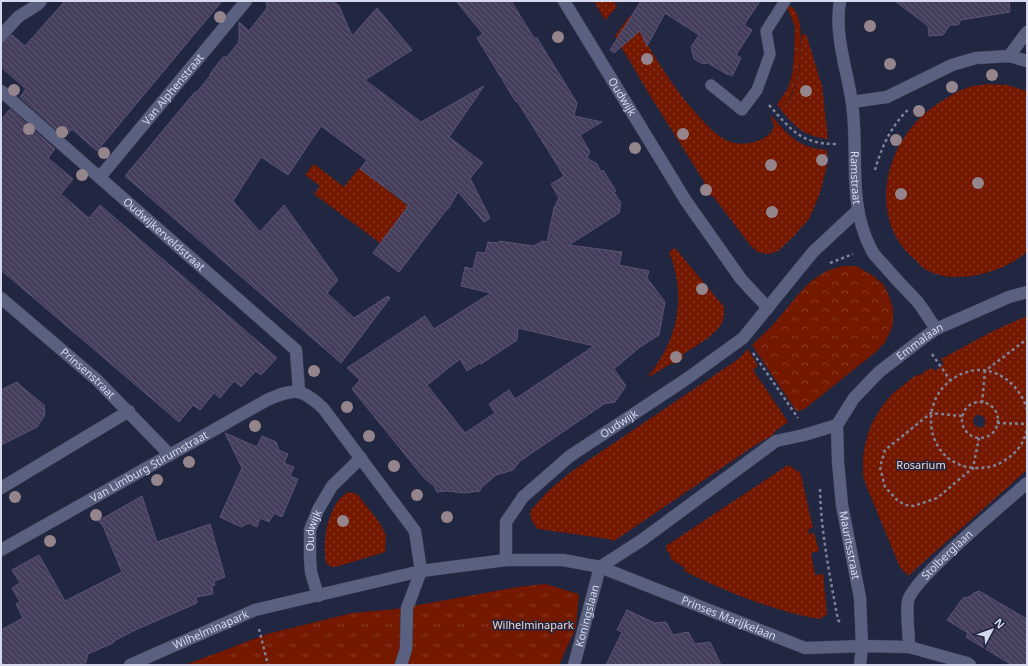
<svg xmlns="http://www.w3.org/2000/svg" width="1028" height="666" viewBox="0 0 1028 666" font-family="'Noto Sans',sans-serif">
<style>
.grass{fill:url(#grass-dots);fill-rule:evenodd}
.forest{fill:url(#forest-crowns)}
.park{fill:url(#park-tufts)}
.building{fill:url(#building-back-hatch);stroke:#5a5373;fill-rule:evenodd}
.lines{fill:none;stroke-linecap:round;stroke-linejoin:round}
.lane-casing{stroke:#40435a;stroke-width:12}
.street-casing{stroke:#40435a;stroke-width:13}
.path{stroke:#7f839a;stroke-width:2.5;stroke-dasharray:3 3;stroke-linecap:butt}
.lane{stroke:#5a6180;stroke-width:11}
.street{stroke:#5a6180;stroke-width:12}
.tree{fill:#94858c}
.labels{text-anchor:middle;stroke-width:3;stroke-linejoin:round;paint-order:stroke}
.street-label{font-size:11px;fill:#d6daec;stroke:#212641}
.park-label{font-size:11px;fill:#f3d2c9;stroke:#212641}
</style>
<defs>
<pattern id="grass-dots" width="8" height="8" patternUnits="userSpaceOnUse"><rect width="8" height="8" fill="#741800"/><path d="M2 2h.1M6 6h.1" fill="none" stroke="#873925" stroke-width="1.8" stroke-linecap="round"/></pattern>
<pattern id="forest-crowns" width="20" height="18" patternUnits="userSpaceOnUse"><rect width="20" height="18" fill="#741800"/><path d="M2 6a3 3 0 1 1 6 0M12 15a3 3 0 1 1 6 0" fill="none" stroke="#873925"/></pattern>
<pattern id="park-tufts" width="24" height="20" patternUnits="userSpaceOnUse"><rect width="24" height="20" fill="#741800"/><path d="M3 7l-1-3M5 7V3M7 7l1-3M15 17l-1-3M17 17v-4M19 17l1-3" fill="none" stroke="#873925"/></pattern>
<pattern id="building-back-hatch" width="6" height="6" patternUnits="userSpaceOnUse"><rect width="6" height="6" fill="#453e5b"/><path d="M-1 5l2 2M0 0l6 6M5-1l2 2" fill="none" stroke="#5f5973"/></pattern>
</defs>
<rect width="100%" height="100%" fill="#212641"/>
<g class="grass">
<path d="M594,1H614L617,8L615,9L605,20Z"/>
<path d="M630,15C651,51 672,88 701,119C708,126 715,134 724,139C732,144 744,145 754,142C763,139 771,136 774,126L770,114C788,135 798,148 827,150V165L820,193L809,219L791,239L778,251L768,254L758,252L750,245L713,196L703,194L700,192L705,183L649,94L615,36Z"/>
<path d="M806,34L822,86L828,139C802,136 793,125 778,106L782,107C799,100 801,51 802,35Z"/>
<path d="M988,84L1007,85L1027,91V252C1011,265 992,273 972,276C957,278 939,278 925,269C921,267 918,262 914,259C872,222 881,160 917,121C925,112 935,105 945,99C952,95 960,90 967,88C973,85 981,85 988,84Z"/>
<path d="M314,164L344,187L359,168L408,206L380,243L314,194L320,186L305,175Z"/>
<path d="M675,248L724,307C724,312 724,317 722,323C716,335 694,347 682,355L684,358L674,364L672,363L649,377L648,376C678,341 687,295 669,252Z"/>
<path d="M1027,316V470L908,576L900,567L868,490L863,476V459L864,449L868,434L872,423L881,408L892,394L916,375H921L925,371L932,368L935,371L944,364L941,359L995,330ZM976,415H980L985,418V425L981,428L975,426L973,422L974,418Z"/>
<path d="M748,349L758,366L753,370L788,422L774,432V434L754,446L614,541L609,539L538,529C533,523 529,518 531,510L548,491L571,472L737,360Z"/>
<path d="M788,465L799,472L801,475L813,528L808,529L809,534L814,533L819,551L811,553L815,575L823,574L827,614L820,619C773,611 727,592 684,571L685,568L671,559L669,552H667L666,546Z"/>
<path d="M349,492L357,494L379,522L386,535L385,552L339,566C335,567 331,568 327,564C325,561 325,556 325,552C323,535 331,499 349,492Z"/>
</g>
<g class="forest">
<path d="M790,6C811,16 799,104 781,107L777,105L788,88L792,75L794,58L795,27L787,7Z"/>
<path d="M844,266H856L872,275L884,285L889,296L893,308V322L891,330L885,342L877,351L802,411L801,409L797,412L752,345C761,336 771,328 778,319C798,296 812,271 844,266Z"/>
</g>
<path class="park" d="M545,584L579,594L576,628L559,665H185L267,634L352,613L396,609L518,587Z"/>
<g class="building">
<path d="M65,1H222L97,151L72,129L65,137L20,97L26,89L1,67V43L6,41L12,35L25,46Z"/>
<path d="M266,1H333L339,6L352,36L377,8L412,50L365,80L421,122L484,86L449,137L483,163L470,178L490,218L484,222L458,192L448,209H447L399,272L373,253L409,205L360,169L367,160L321,126L288,175L261,157L233,201L260,232L284,205L338,280L327,293L354,318L388,296L390,298L341,363L125,176L195,92H197L210,76V74L223,57H227L239,42V22L249,31L267,8Z"/>
<path d="M456,1H511L534,38H537L577,103L574,116L602,122L580,135L590,152L587,158L597,164L601,172L603,170L616,191L614,192L621,203L619,213L569,245L622,252L619,265L649,271L647,278L665,302L659,335L640,347L614,369L626,386L615,402L604,404L520,461L513,470L496,475L481,488L480,491L465,493L446,491L437,492L434,486L424,478L352,389L360,380L347,368L425,316L434,329L491,293L461,286L465,267L473,269L477,252L485,253L488,242L499,243V241L534,246L542,241L547,242L554,208L559,198L551,184L564,176L517,101L516,102L477,38L483,34ZM518,328L594,346L515,399L509,390L489,404L495,413L465,433L427,385L460,359L467,371L480,363L481,364L517,340Z"/>
<path d="M641,1H760L744,25L752,30L736,55L741,58L732,76L729,74L728,75L708,63L703,64L694,59L691,47L699,35L665,13L647,46L640,31L614,53L610,50Z"/>
<path d="M895,1H1009L1010,12L961,20L958,25H950L943,35L929,36L928,26Z"/>
<path d="M10,109L55,149L48,158L73,179L61,194L89,218L100,205L277,358L261,375L256,371L241,387L234,381L220,398L214,393L200,410L193,405L179,422L1,270V120Z"/>
<path d="M17,382L22,387L44,405L45,415L37,427L1,445V390Z"/>
<path d="M225,433L257,447L262,436L276,442L279,450L288,454L284,463L294,467L290,476L298,479L282,517L274,513L269,522L260,518L257,527L249,523L241,527L220,517L242,468Z"/>
<path d="M142,496L157,542L210,524L225,577L214,581L215,585L212,586L213,594L196,597L197,603L133,631L114,641L113,643L88,654L85,665H1V630L23,618L16,604L20,602L12,588L20,583L12,570L39,555L65,601L122,572L103,526L98,521Z"/>
<path d="M979,591L1027,619V665H1012L966,637L968,633L947,620L963,598L969,597L974,593Z"/>
<path d="M627,610L655,623L666,622L673,635L688,632L695,644L710,642L721,665H606L622,632L617,630Z"/>
</g>
<g class="lines">
<defs>
<path id="lane" d="M711,85L742,110L757,90L770,54L766,31L785,1"/>
<g id="street">
<path id="s1" d="M564,1L686,201L741,279L768,308"/>
<path id="s2" d="M840,1C834,35 847,69 852,103C859,152 847,203 871,249C873,254 878,259 882,263C893,276 905,289 917,301C924,310 930,320 936,329"/>
<path d="M1,36L18,17L37,5L41,1"/>
<path d="M1009,56L1027,32"/>
<path id="s3" d="M1,91L296,350L299,392"/>
<path d="M852,102L887,97L952,65L976,58L1009,56L1027,61"/>
<path id="s4" d="M100,177L246,1"/>
<path id="s5" d="M1,298L97,380L170,455"/>
<path id="s6" d="M837,425L838,462L842,505L860,598L862,646L860,665"/>
<path id="s7" d="M837,425L854,398L879,372L922,339L936,329L1009,297L1027,292"/>
<path d="M1,488L129,411"/>
<path id="s8" d="M1,550L267,400C295,388 301,388 323,408L415,531L421,571L407,608L406,649L401,665"/>
<path id="s9" d="M506,560V522L523,497L570,456L685,380L743,338L813,252L857,211"/>
<path d="M600,567L642,540L776,441L804,435L837,425"/>
<path id="s10" d="M318,596L311,572L310,558V530L318,510L332,486L361,458"/>
<path id="s11" d="M909,647C909,634 906,613 908,601C912,579 1006,502 1027,483"/>
<path id="s12" d="M130,665L255,610L421,571L506,560H563L600,567L805,648L862,646L909,647L967,663L970,665"/>
<path id="s13" d="M574,665L600,567"/>
</g>
</defs>
<use href="#lane" class="lane-casing"/>
<use href="#street" class="street-casing"/>
<g class="path">
<path d="M769,105C791,130 801,144 836,144"/>
<path d="M875,170C881,148 892,124 909,109"/>
<path d="M830,263L853,254"/>
<path d="M753,353L798,418"/>
<path d="M932,354L950,380"/>
<circle cx="980" cy="420" r="18"/>
<path d="M982,403L985,371L1027,339"/>
<path d="M1027,410C1020,383 992,362 964,373C914,392 923,466 976,468C985,468 994,467 1002,462C1016,454 1024,444 1027,429"/>
<path d="M962,416L931,413L885,450L880,467L885,487L897,500L905,505L914,506L937,498L973,468L979,438"/>
<path d="M997,423L1027,424"/>
<path d="M820,489C821,533 830,577 838,620L841,623"/>
<path d="M259,629L268,665"/>
</g>
<use href="#lane" class="lane"/>
<use href="#street" class="street"/>
</g>
<g class="tree">
<circle cx="220" cy="17" r="6"/>
<circle cx="870" cy="26" r="6"/>
<circle cx="558" cy="37" r="6"/>
<circle cx="647" cy="59" r="6"/>
<circle cx="890" cy="64" r="6"/>
<circle cx="992" cy="75" r="6"/>
<circle cx="952" cy="87" r="6"/>
<circle cx="14" cy="90" r="6"/>
<circle cx="806" cy="91" r="6"/>
<circle cx="919" cy="111" r="6"/>
<circle cx="29" cy="129" r="6"/>
<circle cx="62" cy="132" r="6"/>
<circle cx="683" cy="134" r="6"/>
<circle cx="896" cy="140" r="6"/>
<circle cx="635" cy="148" r="6"/>
<circle cx="104" cy="153" r="6"/>
<circle cx="822" cy="160" r="6"/>
<circle cx="771" cy="165" r="6"/>
<circle cx="82" cy="175" r="6"/>
<circle cx="978" cy="183" r="6"/>
<circle cx="706" cy="190" r="6"/>
<circle cx="901" cy="194" r="6"/>
<circle cx="772" cy="212" r="6"/>
<circle cx="702" cy="289" r="6"/>
<circle cx="676" cy="357" r="6"/>
<circle cx="314" cy="371" r="6"/>
<circle cx="347" cy="407" r="6"/>
<circle cx="255" cy="426" r="6"/>
<circle cx="369" cy="436" r="6"/>
<circle cx="189" cy="462" r="6"/>
<circle cx="394" cy="466" r="6"/>
<circle cx="157" cy="480" r="6"/>
<circle cx="417" cy="495" r="6"/>
<circle cx="15" cy="497" r="6"/>
<circle cx="96" cy="515" r="6"/>
<circle cx="447" cy="517" r="6"/>
<circle cx="343" cy="521" r="6"/>
<circle cx="50" cy="541" r="6"/>
</g>
<g class="labels">
<g class="street-label">
<text dy="4" stroke="none"><textPath href="#s4" startOffset="114">Van Alphenstraat</textPath></text>
<text dy="4" stroke="none"><textPath href="#s1" startOffset="112">Oudwijk</textPath></text>
<text dy="4" stroke="none"><textPath href="#s2" startOffset="178">Ramstraat</textPath></text>
<text dy="4" stroke="none"><textPath href="#s3" startOffset="217">Oudwijkerveldstraat</textPath></text>
<text dy="4" stroke="none"><textPath href="#s7" startOffset="119">Emmalaan</textPath></text>
<text dy="4" stroke="none"><textPath href="#s5" startOffset="115">Prinsenstraat</textPath></text>
<text dy="4" stroke="none"><textPath href="#s9" startOffset="189">Oudwijk</textPath></text>
<text dy="4" stroke="none"><textPath href="#s8" startOffset="170">Van Limburg Stirumstraat</textPath></text>
<text dy="4" stroke="none"><textPath href="#s10" startOffset="67">Oudwijk</textPath></text>
<text dy="4" stroke="none"><textPath href="#s6" startOffset="121">Mauritsstraat</textPath></text>
<text dy="4" stroke="none"><textPath href="#s11" startOffset="107">Stolberglaan</textPath></text>
<text dy="4" stroke="none"><textPath href="#s13" startOffset="51">Koningslaan</textPath></text>
<text dy="4" stroke="none"><textPath href="#s12" startOffset="626">Prinses Marijkelaan</textPath></text>
<text dy="4" stroke="none"><textPath href="#s12" startOffset="88">Wilhelminapark</textPath></text>
</g>
<g class="park-label">
<text x="921" y="469">Rosarium</text>
<text x="533" y="629">Wilhelminapark</text>
</g>
</g>
<rect width="1028" height="666" fill="none" stroke="#d6daec" stroke-width="4"/>
<g transform="translate(992 630) rotate(49)" stroke="#212641" stroke-width="3" paint-order="stroke">
<path d="M0-3L7 15L0 10L-7 15Z" fill="#d6daec"/>
<text y="-6" font-size="11" font-weight="bold" text-anchor="middle" fill="#d6daec">N</text>
</g>
</svg>
